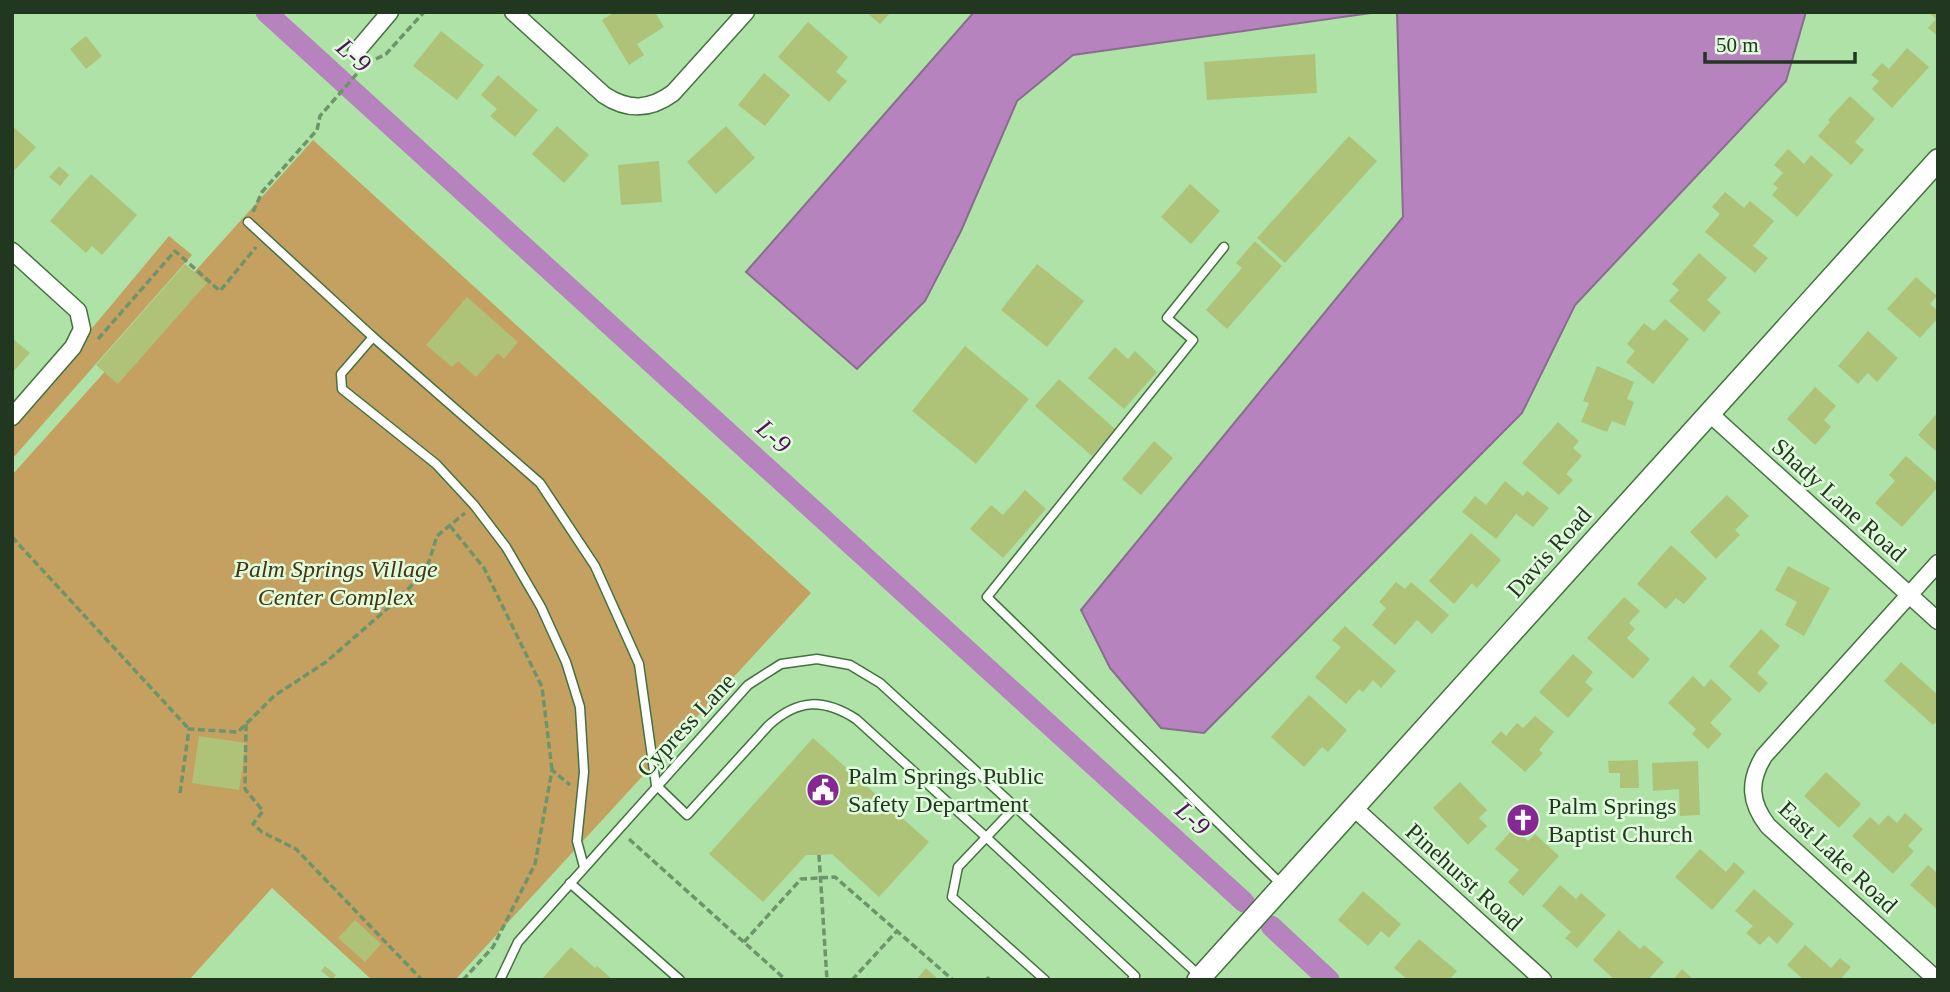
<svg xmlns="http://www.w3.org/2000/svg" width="1950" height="992" viewBox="0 0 1950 992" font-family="'Times New Roman',serif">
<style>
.green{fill:#c4a160}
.water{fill:#b683be;stroke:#8a6c8f;stroke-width:2}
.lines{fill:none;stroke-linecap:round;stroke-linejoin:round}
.canal{stroke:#b683be;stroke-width:21}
.building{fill:#aec378}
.service-casing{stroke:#43723e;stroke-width:11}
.minor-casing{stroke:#43723e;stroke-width:19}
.tertiary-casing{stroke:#43723e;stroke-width:24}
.path{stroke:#6e946a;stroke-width:3.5;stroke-dasharray:7 3.5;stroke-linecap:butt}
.service{stroke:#fff;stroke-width:8}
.minor{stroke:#fff;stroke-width:16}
.tertiary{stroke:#fff;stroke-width:21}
.labels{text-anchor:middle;stroke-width:5;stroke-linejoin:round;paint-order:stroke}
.street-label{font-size:24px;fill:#223720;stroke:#e1fbdd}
.park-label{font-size:24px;font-style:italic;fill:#453413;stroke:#e1fbdd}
.poi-label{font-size:24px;fill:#223720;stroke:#e1fbdd;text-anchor:start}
.water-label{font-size:26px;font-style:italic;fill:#51105b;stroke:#e1fbdd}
</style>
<rect width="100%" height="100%" fill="#aee2a7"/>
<g class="green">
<path d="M313,140L811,593L455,980H372L272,888L189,980H12V475Z"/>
<path d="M169,236L192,255L12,459V424Z"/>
</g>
<g class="water">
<path d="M974,12H1378L1073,55L1017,101L961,231L925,301L857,369L746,272Z"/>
<path d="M1397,12H1806L1786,81L1575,305L1522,413L1204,733L1161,728L1110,668L1081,610L1403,217Z"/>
</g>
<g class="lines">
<g class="canal">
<path d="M266,12L1244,902"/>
<path d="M1271,926L1329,980"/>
</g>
</g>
<g class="building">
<path d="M615,12H655L664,27L637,44L644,55L629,65L602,20Z"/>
<path d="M866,12H891L880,24Z"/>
<path d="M1928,12H1938V36L1928,28L1936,19Z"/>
<path d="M808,22L848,57L836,72L847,81L829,102L778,57Z"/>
<path d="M441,31L484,65L457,100L413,66Z"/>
<path d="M86,36L102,56L86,69L70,49Z"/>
<path d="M1907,48L1929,67L1892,108L1872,89L1879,81L1871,75L1882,63L1889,69Z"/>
<path d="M1315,54L1317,93L1207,100L1204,62Z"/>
<path d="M764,73L790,95L765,126L738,105Z"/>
<path d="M498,75L538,110L515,137L490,116L497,109L481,95Z"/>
<path d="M1850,96L1875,119L1855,142L1864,150L1851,165L1818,136L1830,122L1828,120Z"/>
<path d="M12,126L36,147L12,173Z"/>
<path d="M557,126L589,155L564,183L532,154Z"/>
<path d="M726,126L755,158L716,194L687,162Z"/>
<path d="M1349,136L1377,161L1285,263L1257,238Z"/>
<path d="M1788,149L1804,164L1811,155L1833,175L1797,217L1772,195L1778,188L1773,184L1783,173L1774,165Z"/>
<path d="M659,161L662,202L621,205L618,165Z"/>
<path d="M59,166L69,175L60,186L49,177Z"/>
<path d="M91,174L137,215L102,255L92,246L86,253L50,221Z"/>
<path d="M1190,184L1220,211L1191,244L1161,217Z"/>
<path d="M1725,192L1744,208L1750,201L1774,221L1753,246L1768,258L1755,273L1705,232L1720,214L1712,207Z"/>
<path d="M1255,241L1282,266L1227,329L1206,310L1242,268L1236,263Z"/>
<path d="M1699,253L1727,278L1707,300L1721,312L1704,332L1669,301L1679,290L1672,284Z"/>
<path d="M185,264L207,283L118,384L96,365Z"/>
<path d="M1037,264L1084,301L1047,347L1001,310Z"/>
<path d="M1916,277L1937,296L1930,304L1938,311V318L1920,338L1887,309Z"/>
<path d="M467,297L518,342L504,359L498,353L476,377L458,361L452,367L426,345Z"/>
<path d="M1665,319L1689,339L1653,384L1626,362L1635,351L1627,344L1644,323L1654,331Z"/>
<path d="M1868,331L1898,358L1877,382L1868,373L1858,384L1838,366Z"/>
<path d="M12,338L30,353L12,373Z"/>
<path d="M965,346L1029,399L976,464L912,411Z"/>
<path d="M1115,347L1128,359L1135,351L1157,372L1124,409L1088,378Z"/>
<path d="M1597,366L1634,382L1627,399L1634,402L1625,426L1612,421L1607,432L1581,422L1589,403L1583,401Z"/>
<path d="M1059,379L1115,429L1092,456L1035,406Z"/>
<path d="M1815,387L1836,406L1824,420L1831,427L1815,445L1787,419Z"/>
<path d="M1938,412V453L1918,435Z"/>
<path d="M1558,422L1579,441L1573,448L1582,456L1566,474L1573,480L1559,495L1522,463Z"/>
<path d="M1154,441L1173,458L1141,495L1122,479Z"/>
<path d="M1906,456L1938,484V487L1902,527L1875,503L1895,481L1889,475Z"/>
<path d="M1505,481L1523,496L1527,491L1549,508L1533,527L1516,514L1496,539L1462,512L1475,496L1486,505Z"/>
<path d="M1025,490L1046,509L1003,558L970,529L991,505L1003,515Z"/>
<path d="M1727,495L1749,516L1735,530L1740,535L1716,559L1690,532Z"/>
<path d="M1471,533L1501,560L1477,588L1472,583L1454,604L1429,581Z"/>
<path d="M1671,545L1707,578L1684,604L1676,598L1666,609L1637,584Z"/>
<path d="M1788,566L1830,588L1804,636L1785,625L1797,602L1775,590Z"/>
<path d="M1396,582L1405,589L1411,582L1449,615L1432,634L1417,620L1395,645L1372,625L1386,608L1379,602Z"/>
<path d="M1624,597L1640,611L1629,623L1635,629L1627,638L1650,659L1633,679L1587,638Z"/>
<path d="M1345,626L1396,671L1381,688L1373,680L1363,692L1359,689L1346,704L1315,677L1341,647L1332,640Z"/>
<path d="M1761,629L1780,646L1757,673L1768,683L1759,693L1729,666Z"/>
<path d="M1573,654L1593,672L1585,682L1593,689L1568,718L1539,692Z"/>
<path d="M1901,662L1938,695V720L1933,725L1884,681Z"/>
<path d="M1693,676L1704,687L1711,679L1732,699L1710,723L1722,734L1708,749L1692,734L1696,729L1668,703Z"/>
<path d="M1309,695L1347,730L1328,752L1322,747L1304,767L1271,737Z"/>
<path d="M1535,716L1554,732L1539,750L1543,753L1525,772L1491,742L1501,731L1506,736L1517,723L1523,728Z"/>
<path d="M199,736L246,743L239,790L192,783Z"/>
<path d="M813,738L929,842L879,897L832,854L819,855H806L763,902L709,854Z"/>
<path d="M1638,760L1639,788H1620V773H1609L1608,761Z"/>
<path d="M1698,761L1700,815L1680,816L1679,789L1653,791L1652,763Z"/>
<path d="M1826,772L1861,804L1839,828L1804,796Z"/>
<path d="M1460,782L1487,810L1479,818L1487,826L1468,845L1433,808Z"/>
<path d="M1905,813L1923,829L1908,846L1914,851L1893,874L1852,836L1870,817L1879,825L1888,815L1897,823Z"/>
<path d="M1514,828L1528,841L1535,834L1559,856L1523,896L1508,882L1519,870L1495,849Z"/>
<path d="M1700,849L1726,872L1734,862L1745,872L1712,910L1675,877Z"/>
<path d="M1928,865L1936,872L1938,871V910L1910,885Z"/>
<path d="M1560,885L1576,899L1581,893L1606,915L1577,948L1565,938L1571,932L1542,906Z"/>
<path d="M1754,889L1794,924L1777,944L1769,936L1760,945L1746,933L1753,926L1735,911Z"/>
<path d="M1363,891L1401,924L1389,938L1381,931L1368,946L1338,920Z"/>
<path d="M355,920L381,944L365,962L338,938Z"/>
<path d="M1619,930L1640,949L1644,945L1664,962L1648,980H1615L1593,960Z"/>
<path d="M1419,939L1457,971L1449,980H1408L1394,968Z"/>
<path d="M1805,945L1831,968L1840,958L1851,967L1840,980H1804L1787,965Z"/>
<path d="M571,947L595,968L597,966L613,980H541Z"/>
<path d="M325,966L336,975L332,980L321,971Z"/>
<path d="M926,968L939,980H916Z"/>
<path d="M1682,969L1694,980H1673Z"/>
</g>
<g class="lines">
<defs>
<g id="service">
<path d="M248,222L373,337L540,483L595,566L639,664L656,785L687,815L769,725C798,699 823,698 856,719L986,837L1135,976L1132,980"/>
<path d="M1224,247L1167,318L1193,340L987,597L1281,884"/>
<path d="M373,337L341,374L342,389L436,464L474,505L506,547L541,607L566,662L580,707L584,772L577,841L584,867"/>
<path d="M1015,807L958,867L952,897L1045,980"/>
<path d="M570,883L680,980"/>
<path d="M500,980L518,942L748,685L781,664L817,659L850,665L880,683L1201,977"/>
</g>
<g id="minor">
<path d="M513,12L604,95C628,111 650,110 673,93L746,12"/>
<path d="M356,52L390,12"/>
<path d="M12,251L78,311L82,329L73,347L12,417"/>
<path d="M1709,413L1938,621"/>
<path d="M1354,808L1543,980"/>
<path d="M1937,980L1768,826C1750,803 1748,782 1764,756L1938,563"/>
</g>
<path id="tertiary" d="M1198,980L1938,160"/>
</defs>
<use href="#service" class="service-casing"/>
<use href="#minor" class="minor-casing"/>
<use href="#tertiary" class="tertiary-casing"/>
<g class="path">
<path d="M376,59L386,54L424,12"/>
<path d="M253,212L262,192L317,130L320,116L361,69"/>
<path d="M98,339L175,251L220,291L256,247"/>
<path d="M450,526L484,568L542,687L552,770"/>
<path d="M12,537L189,729"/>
<path d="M246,724L245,789L263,811L253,824L262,832L296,849L422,980"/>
<path d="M180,793L189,729L238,732L274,696L326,662L395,602L426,571L437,536L465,513"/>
<path d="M629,839L786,980"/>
<path d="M819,855L827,980"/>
<path d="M744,942L801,879L835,877L953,980"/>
<path d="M463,980L493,947L535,864L552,770L570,785"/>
<path d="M852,980L896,932"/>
<path d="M986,980L988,978L990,980"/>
</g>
<use href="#service" class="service"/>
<use href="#minor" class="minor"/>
<use href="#tertiary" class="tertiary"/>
</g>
<defs>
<symbol id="civic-disc" viewBox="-11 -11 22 22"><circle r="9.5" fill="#852894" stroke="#e1fbdd"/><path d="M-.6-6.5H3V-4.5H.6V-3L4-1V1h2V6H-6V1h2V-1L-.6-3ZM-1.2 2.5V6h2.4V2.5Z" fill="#fff"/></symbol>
<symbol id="church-disc" viewBox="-11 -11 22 22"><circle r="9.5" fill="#852894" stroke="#e1fbdd"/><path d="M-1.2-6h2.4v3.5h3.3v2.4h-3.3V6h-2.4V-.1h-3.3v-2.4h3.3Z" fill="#fff"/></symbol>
</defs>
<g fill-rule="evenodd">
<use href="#civic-disc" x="804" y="771" width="38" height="38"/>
<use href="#church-disc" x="1504" y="801" width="38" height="38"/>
</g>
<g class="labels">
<g class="street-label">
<text transform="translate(1839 500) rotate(42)" y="8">Shady Lane Road</text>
<text transform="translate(1549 552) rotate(-48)" y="8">Davis Road</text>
<text transform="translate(686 725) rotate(-47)" y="8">Cypress Lane</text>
<text transform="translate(1838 857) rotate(43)" y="8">East Lake Road</text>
<text transform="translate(1464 877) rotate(42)" y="8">Pinehurst Road</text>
</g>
<g class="park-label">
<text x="336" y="577">Palm Springs Village<tspan x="336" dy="28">Center Complex</tspan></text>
</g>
<g class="poi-label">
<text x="848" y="784">Palm Springs Public<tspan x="848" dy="28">Safety Department</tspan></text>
<text x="1548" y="814">Palm Springs<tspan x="1548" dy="28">Baptist Church</tspan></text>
</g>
<g class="water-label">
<text transform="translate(354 55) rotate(42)" y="9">L-9</text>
<text transform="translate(774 436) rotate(42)" y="9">L-9</text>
<text transform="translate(1193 818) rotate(42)" y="9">L-9</text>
</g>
</g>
<rect width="1950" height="992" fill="none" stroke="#223720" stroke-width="28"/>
<path d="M1705 52v10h150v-10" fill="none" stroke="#223720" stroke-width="3.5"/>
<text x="1716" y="52" font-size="21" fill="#223720" stroke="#e1fbdd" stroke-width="5" paint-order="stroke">50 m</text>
</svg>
